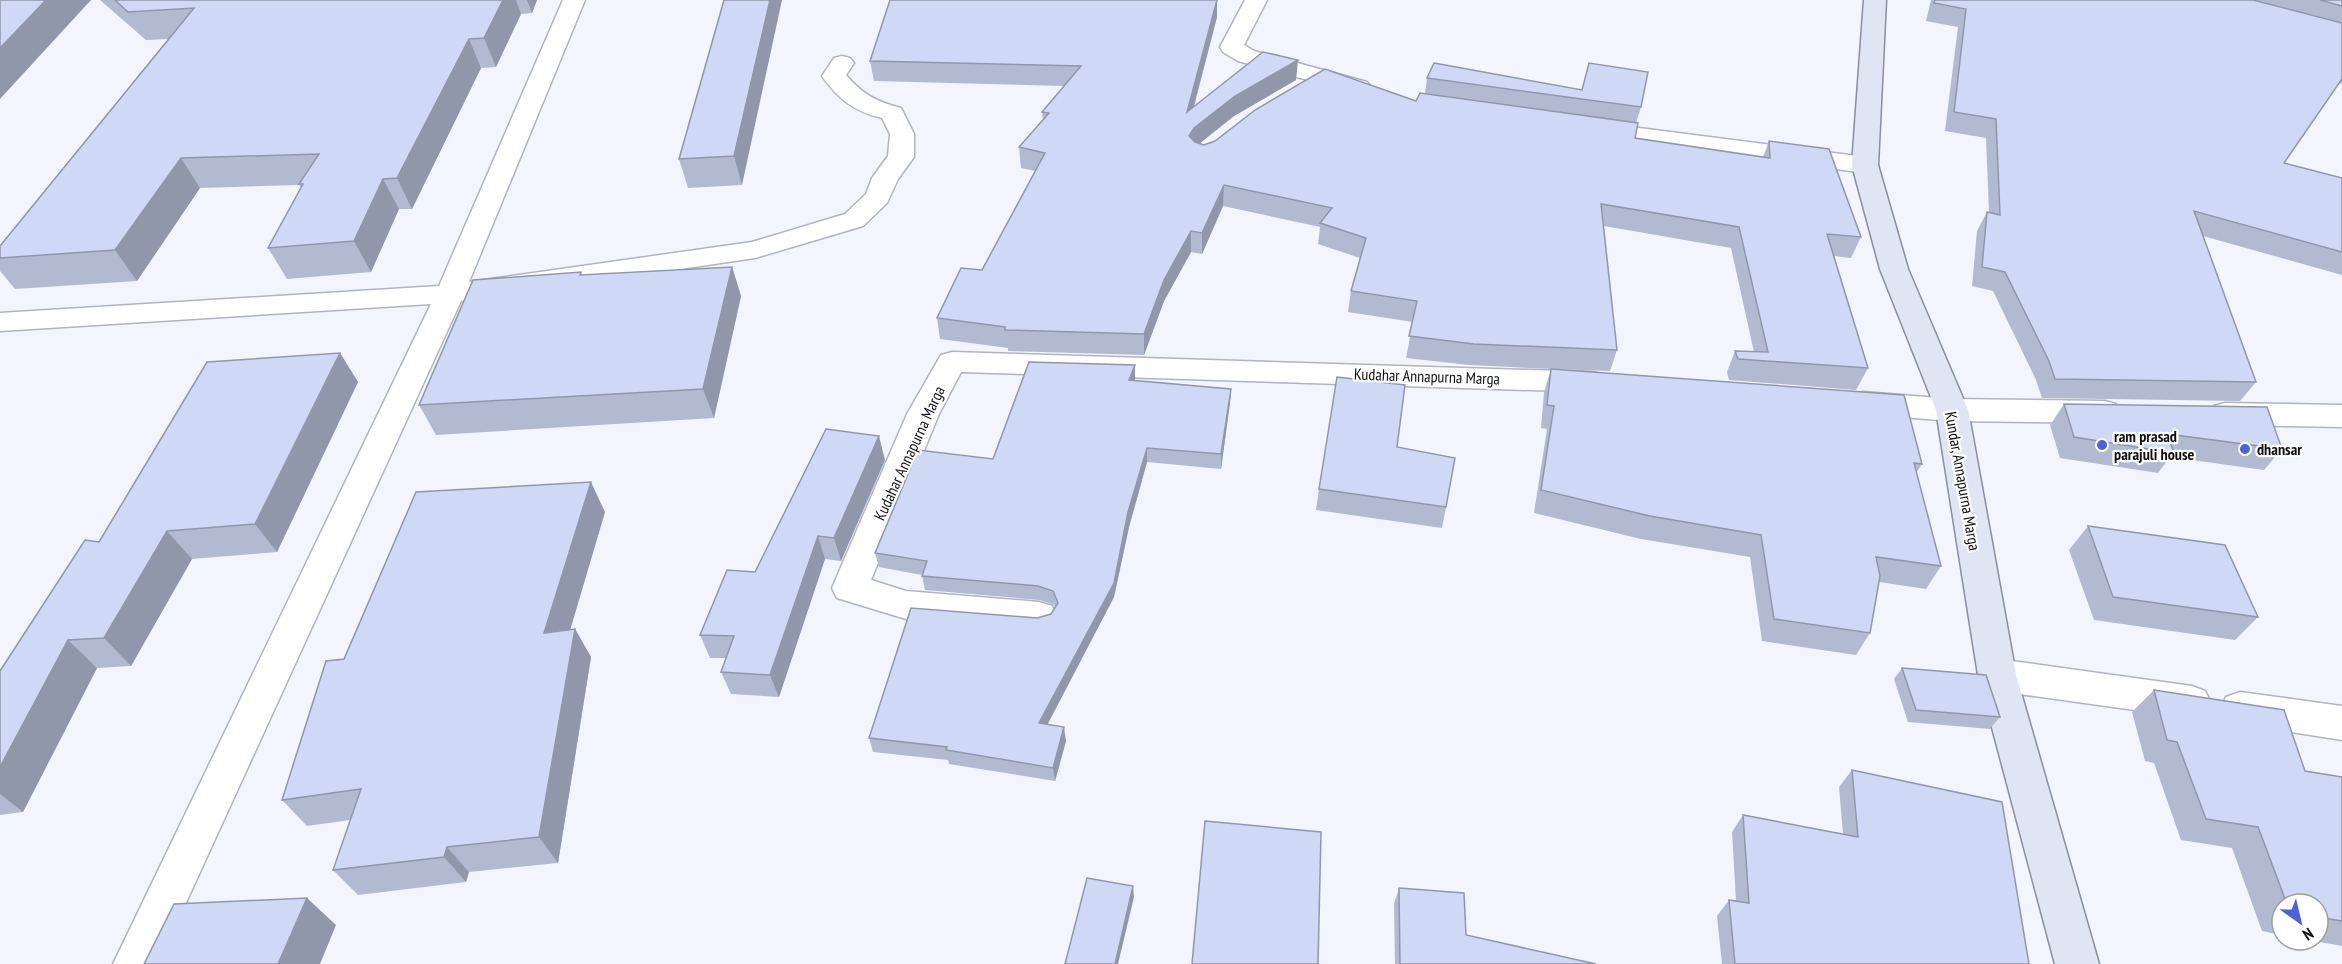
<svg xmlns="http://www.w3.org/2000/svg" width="2342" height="964" viewBox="0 0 2342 964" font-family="'PT Sans Narrow',sans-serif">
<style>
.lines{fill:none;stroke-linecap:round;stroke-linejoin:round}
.minor-casing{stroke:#b0b4c1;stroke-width:3}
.major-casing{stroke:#898ea0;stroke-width:3}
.minor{fill:#fff;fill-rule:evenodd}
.major{fill:#e0e5f4;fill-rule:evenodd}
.wall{fill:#b2bad2}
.shaded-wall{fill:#9197ab}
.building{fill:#cfd8f4;stroke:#9197ab;stroke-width:1.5}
.poi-dot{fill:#4e62d8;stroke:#fff;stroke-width:2}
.labels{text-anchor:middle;stroke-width:4.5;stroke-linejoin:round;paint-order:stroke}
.street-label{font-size:16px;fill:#0e0f14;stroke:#fff}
.poi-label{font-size:16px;font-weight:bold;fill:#0e0f14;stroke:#fff;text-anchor:start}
</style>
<rect width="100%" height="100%" fill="#f2f5fd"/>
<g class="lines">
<defs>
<g id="minor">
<path d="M563,0H585L469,282L752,242L845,214L866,194L872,178L888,156L890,134L882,118C855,112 838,99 822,76L834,58L842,56L850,58L854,63L846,75C862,94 877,102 901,108L914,134V157L898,179L887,203L863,226L755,258L461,301L158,964H113L431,304L0,331V313L439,286Z"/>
<path d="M1245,0H1267L1244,45L1254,51L1367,82L1371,87L1367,92L1359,94L1238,61L1223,52L1220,47Z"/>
<path d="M1592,122L1865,157L1874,160L1878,165L1874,170L1865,173L1583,134L1580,129L1583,124Z"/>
<path d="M952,352L1593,372L1604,375L1608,382L1604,389L1593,392L961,372L939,414L871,580L906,591L1039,602L1052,606L1057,616L1052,626L1039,630L906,619L837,598L832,588L907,414L941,355Z"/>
<path d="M1863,392L1952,399L2105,401L2116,404L2121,412L2116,420L2105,423L1952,421L1863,414L1852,411L1847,403L1852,395Z"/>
<path d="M2225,403L2342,405V427L2225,425L2214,422L2209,414L2214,406Z"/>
<path d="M1997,659L2192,686L2205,691L2211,702L2205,713L2192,718L1997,691L1984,686L1978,675L1984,664Z"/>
<path d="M2240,692L2342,706V740L2240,724L2226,719L2221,708L2226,697Z"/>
</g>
<path id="major" d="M1864,0H1886L1878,165L1908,269L1968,410L2016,675L2099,964H2055L1978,675L1936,410L1880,269L1852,165Z"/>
</defs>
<use href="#minor" class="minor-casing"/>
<use href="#major" class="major-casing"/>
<use href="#minor" class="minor"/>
<use href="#major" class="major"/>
</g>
<g class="wall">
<path d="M100,0H537L532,13L521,14L496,67L481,68L412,209H399L371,272L287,279L268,248L301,188L299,185L200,188L137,281L15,289L0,271V246L169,39L146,40Z"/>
<path d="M724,0L742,185L688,188L679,159Z"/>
<path d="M1931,0H2342V84L2339,83L2284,163L2342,178V275L2203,236L2256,382L2240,401L2042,398L2036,380L1993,291L1972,286L1977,231L1987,212H1989L1986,138L1945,131L1958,27L1926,21Z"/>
<path d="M1217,17L1194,107L1296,80L1234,116L1200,143L1204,145L1416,101L1425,93L1427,78L1641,107L1636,123L1635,138L1763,157L1769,141L1861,237L1851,258L1834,256L1868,368L1856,390L1729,380L1727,372L1735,351L1754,352L1731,248L1604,226L1617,350L1610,371L1552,369L1922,464L1916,473L1941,566L1926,589L1879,582L1870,633L1856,655L1762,641L1750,557L1641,539L1534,513L1547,429L1541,428L1544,392L1551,369L1469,365L1406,358L1413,322L1348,312L1351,291L1360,258L1318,244L1320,227L1223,206L1202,254L1191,252L1164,301L1144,355L1008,351V348L940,339L937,318L982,270L1035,171L1021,168L1019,147L1043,120L1042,112L1064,86L874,81L870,61Z"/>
<path d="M732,267L741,296L714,418L436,435L419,405L581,272L582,275Z"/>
<path d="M340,353L358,382L277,552L192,559L131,666L97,668L23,812L0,815V671L99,542Z"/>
<path d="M1135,365V381L1231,389L1230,403L1221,469L1147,462L1129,527L1114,597L1047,724L1066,741L1055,781L949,764L948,760L873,752L869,738L1037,618L1051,614L1055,607L1054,605L1040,600L925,590L922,576V575L879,567L875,553L993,459Z"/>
<path d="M2064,404L2282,449L2264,470L2170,457L2158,473L2060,458L2050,425Z"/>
<path d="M1397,447L1446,507L1442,528L1316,510L1319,489Z"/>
<path d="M885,460L841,561L825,559L779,697L731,694L721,672L726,658H710L700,635L755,572Z"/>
<path d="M605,512L570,629H575L591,657L558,863L469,872L466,882L358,895L333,870L350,820L307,826L282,800L344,659Z"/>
<path d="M2088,526L2258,617L2235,640L2094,620L2069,550Z"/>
<path d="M1902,668L2000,717L1990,729L1908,722L1894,679Z"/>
<path d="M2154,690L2305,771L2342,777V946L2309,940H2318V904H2282V935L2262,931L2232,848L2181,840L2154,763L2145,761L2132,712Z"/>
<path d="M1852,770L2029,964H1722L1717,916L1729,900L1736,901L1732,832L1743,815L1843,834L1839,787Z"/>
<path d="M1399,888L1466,935L1596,964H1395L1394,904Z"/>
</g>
<g class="shaded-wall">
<path d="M46,0H91L0,99V48Z"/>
<path d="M503,0H516L521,14L496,67L484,38Z"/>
<path d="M527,0H537L532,13Z"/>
<path d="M770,0H782L742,185L734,156Z"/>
<path d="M1217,0V17L1187,132V112Z"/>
<path d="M469,39L481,68L412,209L397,178Z"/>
<path d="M1298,60L1296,80L1234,116L1194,148L1189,136L1194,128L1235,96Z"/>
<path d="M181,158L200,188L137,281L115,250Z"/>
<path d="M383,179L399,209L371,272L354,241Z"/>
<path d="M1224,185L1223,206L1202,254V233Z"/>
<path d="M1191,231V252L1164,301L1144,355V334L1164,280Z"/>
<path d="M732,267L741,296L714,418L703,389Z"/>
<path d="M340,353L358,382L277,552L255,524Z"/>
<path d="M1135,365V379L1130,395L1129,380Z"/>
<path d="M1231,389L1230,403L1221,469V454Z"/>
<path d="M879,436L885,460L841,561L834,538Z"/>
<path d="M1147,448V462L1129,527L1114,597L1041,737L1039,723L1128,512Z"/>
<path d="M591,482L605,512L561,661L544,633Z"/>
<path d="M167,531L192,559L131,666L104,638Z"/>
<path d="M818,536L825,559L779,697L770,675Z"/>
<path d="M575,629L591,657L558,863L539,837Z"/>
<path d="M68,640L97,668L23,812L0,794V767Z"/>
<path d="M1064,727L1066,741L1055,781L1053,768Z"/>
<path d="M447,847L469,872L466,882L444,857Z"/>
<path d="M1133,886L1134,897L1118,964H1115Z"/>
<path d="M307,898L336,925L320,964H278Z"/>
</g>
<g class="building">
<path d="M0,0H46L0,48Z"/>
<path d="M115,0H503L484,38L469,39L397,178L383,179L354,241L268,248L303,184H299L319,154L181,158L115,250L0,258V246L194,8L128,12Z"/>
<path d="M724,0H770L734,156L679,159Z"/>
<path d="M890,0H1217L1187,112L1263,52L1298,60L1235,96L1194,128L1189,136L1195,142L1204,145L1215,141L1255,110L1325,69L1416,101L1420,93L1638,123L1635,138L1770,158L1769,141L1829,149L1861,237L1827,234L1868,368L1738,359L1735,351L1768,352L1739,227L1601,204L1617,350L1474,344L1409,336L1417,301L1351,291L1366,238L1320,223L1332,208L1224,185L1202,233L1191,231L1164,280L1144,334L1005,330V327L937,318L961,268L982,270L1045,153L1019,147L1049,113L1042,112L1081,66L870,61Z"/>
<path d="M1935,0H2253L2342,23V79L2284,163L2342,178V252L2194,211L2256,382L2055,379L2049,361L2005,272L1982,267L1987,212L2000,215L1996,119L1954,112L1966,9L1934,3Z"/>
<path d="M2320,0H2342V6Z"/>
<path d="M1434,63L1582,90L1589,63L1648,72L1641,107L1427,78Z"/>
<path d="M732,267L703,389L419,405L473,280L581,272L580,275Z"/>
<path d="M340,353L255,524L167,531L104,638L68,640L0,767V671L85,540L99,542L207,362Z"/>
<path d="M1029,362L1135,365L1129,380L1231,389L1221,454L1147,448L1128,512L1114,583L1039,723L1064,727L1053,768L946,750L947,747L869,738L911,608L1037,618L1051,614L1058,603L1053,591L1038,586L922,576L927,561L875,553L918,450L993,459Z"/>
<path d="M1551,369L1904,395L1922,464L1914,463L1941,566L1876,557L1880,576L1870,633L1774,619L1761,535L1650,516L1541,490L1554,406L1547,405Z"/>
<path d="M1337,377L1405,385L1397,447L1455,458L1446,507L1319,489Z"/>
<path d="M2064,404L2267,407L2282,449L2167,434L2174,453L2074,437Z"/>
<path d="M826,429L879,436L834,538L818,536L770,675L721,672L734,636L700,635L727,570L755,572Z"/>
<path d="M591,482L544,633L575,629L539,837L447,847L444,857L333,870L361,789L282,800L326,661L344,659L416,492Z"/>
<path d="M2088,526L2225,545L2258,617L2113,597Z"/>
<path d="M1902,668L1986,675L2000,717L1916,710Z"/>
<path d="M2154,690L2284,710L2305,771L2342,777V921L2318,917V904H2287L2258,827L2206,819L2177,742L2167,740Z"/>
<path d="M1852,770L2002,802L2029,964H1735L1729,900L1749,903L1743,815L1858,837Z"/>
<path d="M1205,821L1321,832L1318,964H1192Z"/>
<path d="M1087,878L1133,886L1115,964H1065Z"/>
<path d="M1399,888L1464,893L1466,935L1596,964H1400Z"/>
<path d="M307,898L278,964H144L174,904Z"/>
</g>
<g class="poi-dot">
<circle cx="2102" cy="445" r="6"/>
<circle cx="2245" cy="449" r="6"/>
</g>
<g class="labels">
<g class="street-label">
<text transform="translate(1427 376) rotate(2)" y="6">Kudahar Annapurna Marga</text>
<text transform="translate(909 453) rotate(-65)" y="6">Kudahar Annapurna Marga</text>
<text transform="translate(1963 481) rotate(80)" y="6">Kundar, Annapurna Marga</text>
</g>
<g class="poi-label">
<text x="2114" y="442">ram prasad<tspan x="2114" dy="18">parajuli house</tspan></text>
<text x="2257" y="455">dhansar</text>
</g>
</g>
<g transform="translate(2300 922) rotate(146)"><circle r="28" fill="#ffffff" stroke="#9f9fa1" stroke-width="1.5"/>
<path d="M0-4.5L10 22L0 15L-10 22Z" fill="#4e62d8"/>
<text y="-9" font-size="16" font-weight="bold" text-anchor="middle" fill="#0e0f14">N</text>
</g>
</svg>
